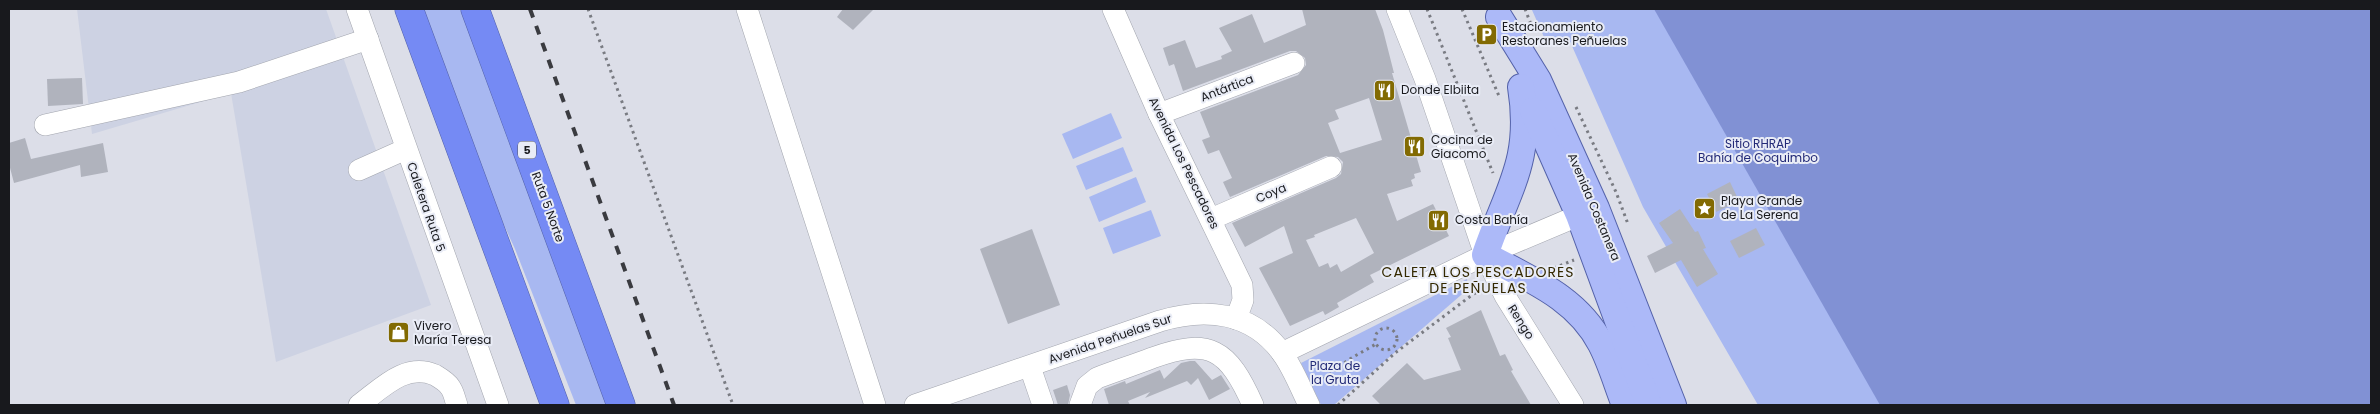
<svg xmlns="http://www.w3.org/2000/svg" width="2380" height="414" viewBox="0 0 2380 414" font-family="Poppins,sans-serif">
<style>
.built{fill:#cdd2e3}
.green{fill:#a8b8f1}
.water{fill:#8191d4}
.building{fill:#b0b3bd;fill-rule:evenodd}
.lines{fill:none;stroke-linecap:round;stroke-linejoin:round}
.minor-casing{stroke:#a2a5ae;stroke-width:22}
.major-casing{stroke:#5462a9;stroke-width:28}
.highway-casing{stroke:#5462a9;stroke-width:29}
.path{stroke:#797b82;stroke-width:3;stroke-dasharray:2.5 4;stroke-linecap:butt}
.minor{stroke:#fff;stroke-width:21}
.major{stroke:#acb9f8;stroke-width:26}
.highway{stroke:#758af4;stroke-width:28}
.rail{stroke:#3a3b40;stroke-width:4;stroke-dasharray:9 9;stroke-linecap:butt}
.labels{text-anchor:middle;stroke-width:4;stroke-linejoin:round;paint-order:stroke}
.shield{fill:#e9ecf6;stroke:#57585e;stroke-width:1}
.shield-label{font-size:11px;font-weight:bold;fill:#18191d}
.poi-label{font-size:12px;fill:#18191d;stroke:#e9ecf6;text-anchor:start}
.street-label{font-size:12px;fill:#18191d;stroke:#e9ecf6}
.park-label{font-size:12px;fill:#232a77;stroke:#e9ecf6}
.neighbourhood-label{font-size:14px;letter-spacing:1px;fill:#342900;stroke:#e9ecf6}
</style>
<rect width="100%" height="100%" fill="#dcdee8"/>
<path class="built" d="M77,9H326L431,305L276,362L231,93L92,134Z"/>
<g class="green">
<path d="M421,9H464L607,405H576L515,249L494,203Z"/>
<path d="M1534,9H1826L2043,405H1758L1643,207L1568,37L1547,44L1532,10Z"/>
<path d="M1111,113L1122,138L1073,159L1062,134Z"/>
<path d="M1123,147L1133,171L1086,190L1076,166Z"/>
<path d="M1136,177L1146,202L1099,222L1089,197Z"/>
<path d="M1151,210L1161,236L1113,254L1103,228Z"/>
<path d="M1467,279L1468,289L1334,405H1321L1301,363Z"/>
</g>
<path class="water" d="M1654,9H2371V405H1880Z"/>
<g class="building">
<path d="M843,9H874L853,30L837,17Z"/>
<path d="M1302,9H1375L1383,30L1394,73H1392L1421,172L1414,174L1415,178L1411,180L1413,186L1387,194L1397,221L1433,204L1449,236L1370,275L1374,282L1337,303L1339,307L1325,315L1323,311L1290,326L1259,268L1293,253L1284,226L1245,247L1232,223L1336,178L1341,174L1343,162L1338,157L1326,156L1230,197L1223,182L1232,178L1219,150L1208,154L1202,140L1210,137L1200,112L1298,75L1306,65L1305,58L1296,51H1290L1183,91L1174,64L1169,66L1163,48L1185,40L1196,68L1222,59L1221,56L1232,51L1219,28L1252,14L1264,43L1306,25ZM1369,98L1382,140L1340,153L1328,123L1339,119L1335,110ZM1356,218L1374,253L1341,272L1337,264L1330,268L1328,263L1319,267L1306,240L1315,237L1314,235Z"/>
<path d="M82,78L83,104L48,106L47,79Z"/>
<path d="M25,138L31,159L103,143L108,172L81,177L80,165L14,183L9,164V143Z"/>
<path d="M1730,182L1739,201L1716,212L1707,194Z"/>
<path d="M1680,209L1695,232L1698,231L1706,248L1703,249L1718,274L1697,287L1681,260L1655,273L1647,256L1673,243L1659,223Z"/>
<path d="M1756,228L1765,245L1739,258L1730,241Z"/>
<path d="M1032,229L1060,305L1008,324L980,249Z"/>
<path d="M1481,310L1500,356L1505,354L1513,370L1511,371L1531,405H1381L1372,396L1407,363L1424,380L1461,370L1448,338L1451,337L1446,328Z"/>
<path d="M1190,361H1195L1212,380L1221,375L1230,389L1209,400L1198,378L1191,385L1187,381L1145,398L1150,392L1128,401L1130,405H1109L1104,389L1125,381L1126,384L1160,370L1164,379L1181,363Z"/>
<path d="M1067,385L1070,395L1068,405H1058L1053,390Z"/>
</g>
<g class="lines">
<defs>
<g id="minor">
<path d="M357,9L498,405"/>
<path d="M747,9L875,405"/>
<path d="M1113,9L1159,114L1242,285L1243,300L1236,319"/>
<path d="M1397,9L1425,79L1485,255L1505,296L1573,405"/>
<path d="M1159,114L1294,63"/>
<path d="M45,125L239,82L368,39"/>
<path d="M359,170L406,149"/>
<path d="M1211,219L1331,167"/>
<path d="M1282,353L1485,255L1594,209"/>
<path d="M1030,367L1043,405"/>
<path d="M359,405C381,389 405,362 435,375C440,378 447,382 450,387C454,392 455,400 457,405"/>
<path d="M915,405L1160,321C1206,307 1252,312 1282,353C1293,368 1301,389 1309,405"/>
<path d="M1080,405L1087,386L1097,378C1115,371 1134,365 1152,358C1210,337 1228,349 1253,405"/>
</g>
<g id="major">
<path d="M1499,17L1538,80L1596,208L1673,405"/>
<path d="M1521,87C1533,161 1507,190 1485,255C1529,279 1577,297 1601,344C1611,363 1617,385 1625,405"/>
<path d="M1533,111L1579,215L1649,405"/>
</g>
<g id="highway">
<path d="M409,9L555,405"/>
<path d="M475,9L621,405"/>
</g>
</defs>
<use href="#minor" class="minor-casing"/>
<use href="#major" class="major-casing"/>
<use href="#highway" class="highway-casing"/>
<g class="path">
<path d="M588,9L733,405"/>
<path d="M1427,9L1493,173"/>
<path d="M1462,9L1499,96"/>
<path d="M1525,9L1532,27"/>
<path d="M1576,107L1616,192L1628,224"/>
<path d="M1554,268L1574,260"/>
<circle cx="1386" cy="339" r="11"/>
<path d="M1319,383L1348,360L1376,344"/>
<path d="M1338,405L1395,353L1472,295L1481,290"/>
</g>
<use href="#minor" class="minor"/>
<use href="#major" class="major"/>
<use href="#highway" class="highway"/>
<path class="rail" d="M530,9L674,405"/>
</g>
<defs>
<symbol id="parking-square" viewBox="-11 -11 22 22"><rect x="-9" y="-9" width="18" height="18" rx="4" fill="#826a02" stroke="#e9ecf6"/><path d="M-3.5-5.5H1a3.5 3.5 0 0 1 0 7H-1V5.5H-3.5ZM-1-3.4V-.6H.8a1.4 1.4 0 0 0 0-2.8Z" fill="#fff"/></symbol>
<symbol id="restaurant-square" viewBox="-11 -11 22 22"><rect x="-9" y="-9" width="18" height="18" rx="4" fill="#826a02" stroke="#e9ecf6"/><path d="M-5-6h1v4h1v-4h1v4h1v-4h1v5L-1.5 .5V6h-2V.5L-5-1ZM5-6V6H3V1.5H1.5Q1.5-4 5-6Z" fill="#fff"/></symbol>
<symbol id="sight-square" viewBox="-11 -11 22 22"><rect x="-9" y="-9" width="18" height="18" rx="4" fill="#826a02" stroke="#e9ecf6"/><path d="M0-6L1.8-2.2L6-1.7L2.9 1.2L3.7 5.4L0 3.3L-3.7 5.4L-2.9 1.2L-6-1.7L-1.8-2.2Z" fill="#fff"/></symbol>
<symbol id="shop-square" viewBox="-11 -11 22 22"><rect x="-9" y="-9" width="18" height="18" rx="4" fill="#826a02" stroke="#e9ecf6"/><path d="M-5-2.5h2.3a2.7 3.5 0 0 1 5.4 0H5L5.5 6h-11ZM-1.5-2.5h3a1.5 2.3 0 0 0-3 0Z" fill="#fff"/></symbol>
</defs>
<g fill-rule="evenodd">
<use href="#parking-square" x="1474" y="22" width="25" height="25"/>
<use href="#restaurant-square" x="1372" y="78" width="25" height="25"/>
<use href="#restaurant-square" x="1402" y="134" width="25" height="25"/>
<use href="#sight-square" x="1692" y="196" width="25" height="25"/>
<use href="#restaurant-square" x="1426" y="208" width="25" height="25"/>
<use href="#shop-square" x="386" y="320" width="25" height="25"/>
</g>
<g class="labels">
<rect class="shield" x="518" y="141.5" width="18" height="17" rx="4"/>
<g class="shield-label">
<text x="527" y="154">5</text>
</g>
<g class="poi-label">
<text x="1502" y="31">Estacionamiento<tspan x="1502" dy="14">Restoranes Peñuelas</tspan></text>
<text x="1401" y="94">Donde Elbiita</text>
<text x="1431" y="144">Cocina de<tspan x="1431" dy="14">Giacomo</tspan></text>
<text x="1721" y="205">Playa Grande<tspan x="1721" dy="14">de La Serena</tspan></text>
<text x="1455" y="224">Costa Bahía</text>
<text x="414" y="330">Vivero<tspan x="414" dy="14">María Teresa</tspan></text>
</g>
<g class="street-label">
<text transform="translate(1227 88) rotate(-21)" y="4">Antártica</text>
<text transform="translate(1184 163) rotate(64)" y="4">Avenida Los Pescadores</text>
<text transform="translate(1271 193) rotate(-23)" y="4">Coya</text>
<text transform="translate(426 207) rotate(71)" y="4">Caletera Ruta 5</text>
<text transform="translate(548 207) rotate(70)" y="4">Ruta 5 Norte</text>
<text transform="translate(1594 207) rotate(67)" y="4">Avenida Costanera</text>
<text transform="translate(1521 322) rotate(58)" y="4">Rengo</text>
<text transform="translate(1110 339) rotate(-19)" y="4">Avenida Peñuelas Sur</text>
</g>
<g class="park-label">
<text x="1758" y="148">Sitio RHRAP<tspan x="1758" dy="14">Bahía de Coquimbo</tspan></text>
<text x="1335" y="370">Plaza de<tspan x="1335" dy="14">la Gruta</tspan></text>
</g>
<g class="neighbourhood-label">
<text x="1478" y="277">CALETA LOS PESCADORES<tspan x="1478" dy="16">DE PEÑUELAS</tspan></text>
</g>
</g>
<rect width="2380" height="414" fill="none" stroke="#18191d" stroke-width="20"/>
</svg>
